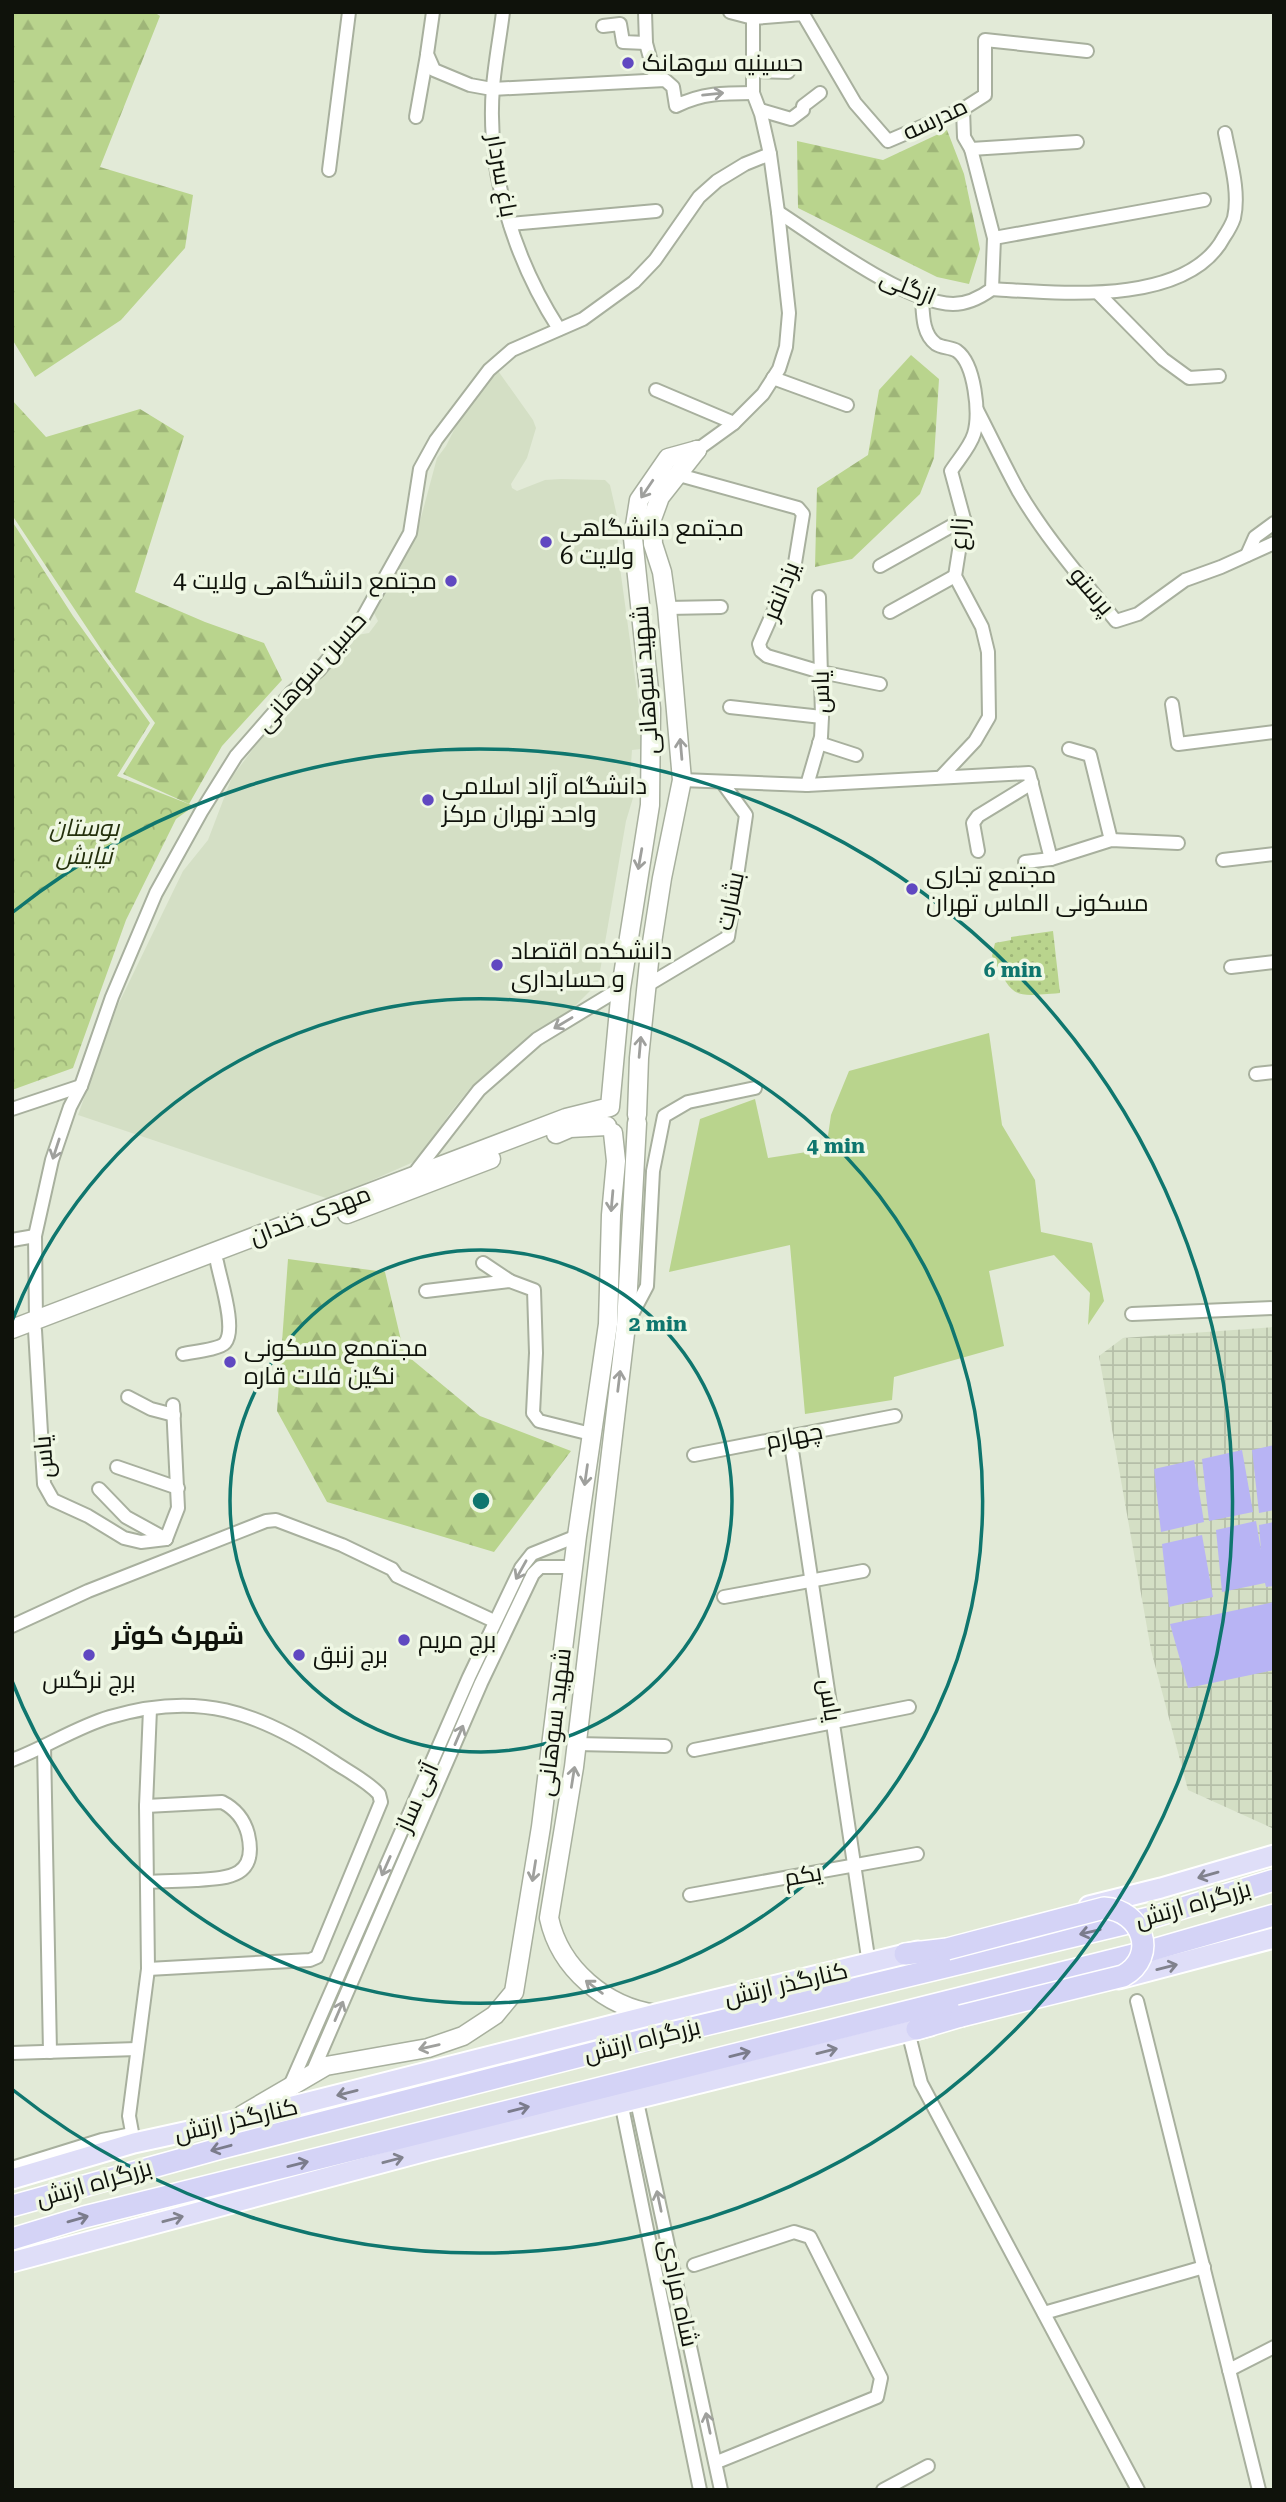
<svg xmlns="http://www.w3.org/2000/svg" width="1286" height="2502" viewBox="0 0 1286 2502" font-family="'Roboto Serif',Cairo,serif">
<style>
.built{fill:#d4dfc5}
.industrial{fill:url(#industrial-grid)}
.grass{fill:url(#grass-dots)}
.forest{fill:url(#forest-firs)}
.park{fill:url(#park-crowns)}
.garden{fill:#b9d48d}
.water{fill:#b8b4f4}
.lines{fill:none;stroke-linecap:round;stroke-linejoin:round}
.minor-casing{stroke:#a8b09e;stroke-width:16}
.secondary-casing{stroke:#a8b09e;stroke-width:21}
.primary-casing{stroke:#fff;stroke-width:23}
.trunk-casing{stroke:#fff;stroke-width:24}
.minor{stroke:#fff;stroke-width:12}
.secondary{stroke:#fff;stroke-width:18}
.primary{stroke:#dfdef8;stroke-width:19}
.trunk{stroke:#d4d3f6;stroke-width:21}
.trunk-bridge-casing{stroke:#fff;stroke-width:24;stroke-linecap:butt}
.trunk-bridge{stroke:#d4d3f6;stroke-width:21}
.oneway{stroke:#9fa09d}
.oneway2{stroke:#81828d}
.oneway3{stroke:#7b7c8c}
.ring{fill:none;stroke:#0f766e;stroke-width:3.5}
.poi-dot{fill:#6048c1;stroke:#eff7e4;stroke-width:2.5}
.labels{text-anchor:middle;stroke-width:7;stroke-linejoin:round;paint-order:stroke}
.poi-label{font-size:24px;fill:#0f120b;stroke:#eff7e4;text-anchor:start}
.street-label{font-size:24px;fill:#0f120b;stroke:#eff7e4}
.park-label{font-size:24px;font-style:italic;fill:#24300d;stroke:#eff7e4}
.neighbourhood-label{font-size:26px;font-weight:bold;fill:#0f120b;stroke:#eff7e4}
.centre{fill:#0f766e;stroke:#eff7e4;stroke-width:3.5}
.ring-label{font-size:21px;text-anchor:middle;font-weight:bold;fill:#0f766e;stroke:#eff7e4;stroke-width:7;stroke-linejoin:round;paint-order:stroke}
</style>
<defs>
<pattern id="industrial-grid" width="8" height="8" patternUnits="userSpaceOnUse" patternTransform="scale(1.75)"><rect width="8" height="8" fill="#d4dfc5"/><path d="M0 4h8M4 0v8" fill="none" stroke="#b5bea8"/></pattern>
<pattern id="grass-dots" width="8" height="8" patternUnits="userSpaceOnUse" patternTransform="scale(1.75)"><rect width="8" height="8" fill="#b9d48d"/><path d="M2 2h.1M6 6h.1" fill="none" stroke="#9eb578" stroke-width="1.8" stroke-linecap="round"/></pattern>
<pattern id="forest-firs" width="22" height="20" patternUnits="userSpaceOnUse" patternTransform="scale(1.75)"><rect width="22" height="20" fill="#b9d48d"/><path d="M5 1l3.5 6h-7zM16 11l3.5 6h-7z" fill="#9eb578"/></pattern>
<pattern id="park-crowns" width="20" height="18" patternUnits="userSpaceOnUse" patternTransform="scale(1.75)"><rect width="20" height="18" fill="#b9d48d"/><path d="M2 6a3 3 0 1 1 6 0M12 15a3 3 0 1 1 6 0" fill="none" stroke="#9eb578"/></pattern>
</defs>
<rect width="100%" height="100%" fill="#e2ead7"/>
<path class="built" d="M496,368L533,420L536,428L527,458L511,484L512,488L517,491L545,480L561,479L605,480L610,485L617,516L618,553L639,707L641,749L632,750L630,778H639L626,821L598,983L566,1015L518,1045L471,1087L450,1113L418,1160L329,1199L78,1115L117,1007L183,871L208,840L232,777L280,713L311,688L357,635L369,633L378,621L373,611L389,587L419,525L437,458L446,446L466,406Z"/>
<path class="industrial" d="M1274,1327V1829L1188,1790L1151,1650L1099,1356L1123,1338Z"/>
<path class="grass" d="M1053,931L1060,993C1012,997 1014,999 992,956L995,943L1011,940V937Z"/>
<g class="forest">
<path d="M12,12H154L160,16L100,167L193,195L185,248L121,320L35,377L12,339Z"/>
<path d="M947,130L964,174L980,249L969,284L937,277L798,208L797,141L883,160Z"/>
<path d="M911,355L939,379L934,458L920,494L852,559L815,567L817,488L868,455L879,390Z"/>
<path d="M12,400L46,437L140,409L184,436L135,592L205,622L264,643L282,680L222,746L189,804L123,774L155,723L103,652L12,515Z"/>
<path d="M288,1259L385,1272L404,1353L480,1416L571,1451L494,1552L327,1502L277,1411Z"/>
</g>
<path class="park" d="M12,521L73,616L150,723L117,776L194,806L176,819L126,920L73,1068L12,1090Z"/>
<path class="garden" d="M989,1033L1002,1125L1035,1180L1041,1232L1092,1243L1104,1301L1088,1325L1090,1293L1054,1255L989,1271L1004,1346L894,1377L892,1400L805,1414L790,1245L669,1272L700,1119L755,1099L768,1158L826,1149L831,1115L849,1071Z"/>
<g class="water">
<path d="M1274,1445V1510L1259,1513L1252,1450Z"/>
<path d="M1242,1450L1253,1512L1209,1521L1202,1459Z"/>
<path d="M1194,1460L1204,1522L1161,1532L1154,1469Z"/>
<path d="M1256,1521L1261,1550L1259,1525L1274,1522V1586L1266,1587L1265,1583L1222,1592L1216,1530Z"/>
<path d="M1202,1535L1213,1597L1169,1607L1162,1544Z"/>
<path d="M1274,1602V1670L1188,1688L1170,1624Z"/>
</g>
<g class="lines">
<defs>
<g id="minor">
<path d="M433,12L427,54L434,70L470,85L492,89L665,80L673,87L676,106C702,93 724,93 753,93"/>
<path d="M503,12C500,37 495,62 493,87C486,171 514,259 559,329"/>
<path d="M645,12L646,43L656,80"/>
<path d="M730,12L753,18L803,14L855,103L888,141L963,109L985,95V40L1087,51"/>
<path d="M603,26L620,24L623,42L646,43"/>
<path d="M753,71L788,72"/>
<path d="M760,110L791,119L803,110V106L820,93"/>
<path d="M416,117L427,55"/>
<path d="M971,149L1077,142"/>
<path d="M329,170L349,12"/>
<path d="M778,212C820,239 904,303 953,304C967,304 981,297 992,289L994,238L971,149L964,137L963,109"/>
<path d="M510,224L656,211"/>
<path d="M994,238L1204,200"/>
<path d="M992,289C1058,293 1187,307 1224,237C1228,231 1232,224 1234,218C1240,191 1230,160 1225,133"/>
<path d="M1098,293L1163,359L1189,378L1219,376"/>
<path d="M922,298C923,313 922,334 936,344C942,348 951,347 957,351C975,364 980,414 974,434C970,447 958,460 951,471L964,519L955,576L982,627L988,652L989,717L975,741L941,777"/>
<path d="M773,378L847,405"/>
<path d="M656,390L734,423"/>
<path d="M977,410C991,437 1004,465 1019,492C1046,538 1082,579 1116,621L1138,614L1185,580L1221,567L1274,543"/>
<path d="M697,450L733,424L763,394L779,369L786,347L789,313L778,212L770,154L761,114L753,93V12"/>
<path d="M679,475L798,508L803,514L795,563L759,644L761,651L767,656L821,672L880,684"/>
<path d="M1247,555L1255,537L1274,523"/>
<path d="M880,566L964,519"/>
<path d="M667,608L721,607"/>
<path d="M890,612L955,576"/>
<path d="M1172,704L1178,744L1274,732"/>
<path d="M730,707L822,717"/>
<path d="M819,743L856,755"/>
<path d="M1069,749L1090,755L1111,840"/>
<path d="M682,780L807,785L1029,773L1051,859"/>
<path d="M807,785L821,737L822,717L819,597"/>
<path d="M978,851L973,823L978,816L1032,783"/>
<path d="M1223,860L1274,854"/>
<path d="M1025,862L1051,859L1111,840L1178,843"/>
<path d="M1231,967L1274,962"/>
<path d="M646,986L728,937L746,815L722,782"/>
<path d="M1256,1074L1274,1072"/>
<path d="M12,1109L81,1086"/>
<path d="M417,1170L479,1090L537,1039L621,988"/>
<path d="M12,1240L35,1236"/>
<path d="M483,1263L510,1281"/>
<path d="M426,1291L510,1281L534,1290L536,1353L533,1413L539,1421L591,1434"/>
<path d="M1132,1314L1274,1308"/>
<path d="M36,1320L35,1236L52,1160L70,1107L81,1086L112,997L156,893L201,812L236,756L291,693L319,670L362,619L410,533L420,469L436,440L489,370L512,350L583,319L634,282L655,260L699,197L717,181L745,164L770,154"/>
<path d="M628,1322L647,1286L653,1171L664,1116L688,1102L755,1088"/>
<path d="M35,1330L44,1484L53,1500L88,1516L124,1538L141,1542L166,1539"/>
<path d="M183,1354C192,1352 220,1349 225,1343C237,1329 220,1279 217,1262"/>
<path d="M128,1397L151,1409L174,1415"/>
<path d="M790,1437L869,1964"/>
<path d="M694,1455L895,1416"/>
<path d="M117,1467L178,1488"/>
<path d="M99,1489L126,1517L166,1539"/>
<path d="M166,1539L178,1508L173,1405"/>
<path d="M724,1597L863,1571"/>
<path d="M12,1626L88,1591L266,1521L276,1520L342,1545L392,1569L397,1576L494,1621"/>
<path d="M577,1744L665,1746"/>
<path d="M44,1746L50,2052"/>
<path d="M694,1750L909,1707"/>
<path d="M12,1760C45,1748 76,1727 110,1717C198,1691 257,1711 331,1760C347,1771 366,1780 379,1794L381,1802L317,1957L310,1960L148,1969"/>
<path d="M146,1806L222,1802C236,1809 244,1819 248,1834C258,1877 229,1878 196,1880C180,1881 163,1881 147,1882"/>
<path d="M690,1895L917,1854"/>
<path d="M1137,2001L1259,2490"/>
<path d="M908,2031L921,2083L1138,2490"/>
<path d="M12,2053L137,2049"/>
<path d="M312,2073L481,1683L533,1574L540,1567H574"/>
<path d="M289,2088L469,1677L521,1568L532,1554L577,1536"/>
<path d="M636,2097L721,2490"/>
<path d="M621,2102L700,2490"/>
<path d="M134,2143L129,2116L148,1969L146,1806L150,1709"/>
<path d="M12,2168L102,2140L132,2134"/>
<path d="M694,2265L794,2232L810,2237L881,2378L877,2397L717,2462"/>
<path d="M1044,2313L1204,2267"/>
<path d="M1229,2370L1274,2347"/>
<path d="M883,2490L928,2466"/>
</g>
<g id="secondary">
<path d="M637,1115L639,1058L649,962L662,878L682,780L667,608L662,572L653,544L652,519L660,497L697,450"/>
<path d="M637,1123L626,1325L574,1767L549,1918C560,1969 606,2007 656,2014"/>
<path d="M556,1134L570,1128L607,1126"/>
<path d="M347,1214L491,1159"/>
<path d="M12,1329L566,1118L610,1107L621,988L650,805L651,709L633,538L639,500L668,458L697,450"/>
<path d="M242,2115L326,2066L428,2048L463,2036L495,2015L514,1992L541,1827L577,1536L608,1324L611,1215L616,1161L613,1133"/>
</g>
<g id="primary">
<path d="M1089,1906L1161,1888L1274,1855"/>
<path d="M1119,1979L1274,1938"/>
<path d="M12,2179L134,2143L230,2122L656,2014L918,1951"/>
<path d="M12,2262L430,2150L930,2026"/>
</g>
<g id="trunk">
<path d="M905,1954L947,1949"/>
<path d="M917,2029L961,2016"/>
<path d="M12,2206L218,2149L667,2034L1153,1917L1274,1880"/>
<path d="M12,2239L84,2217L1149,1951L1274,1915"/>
</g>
</defs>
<use href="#minor" class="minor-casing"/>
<use href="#secondary" class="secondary-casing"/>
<use href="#primary" class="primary-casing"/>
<use href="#trunk" class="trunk-casing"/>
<use href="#minor" class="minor"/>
<use href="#secondary" class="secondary"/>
<use href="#primary" class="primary"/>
<use href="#trunk" class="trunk"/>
<defs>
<path id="trunk-bridge" d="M947,1949L1104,1908C1142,1910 1159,1956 1123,1976L961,2016"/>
</defs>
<use href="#trunk-bridge" class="trunk-bridge-casing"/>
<use href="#trunk-bridge" class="trunk-bridge"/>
</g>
<defs><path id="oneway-shaft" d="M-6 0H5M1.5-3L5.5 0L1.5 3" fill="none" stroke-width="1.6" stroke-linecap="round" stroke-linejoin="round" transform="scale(1.75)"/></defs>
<g class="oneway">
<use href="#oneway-shaft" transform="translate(713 94) rotate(-6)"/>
<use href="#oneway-shaft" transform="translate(647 489) rotate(124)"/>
<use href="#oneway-shaft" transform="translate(681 749) rotate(-95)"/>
<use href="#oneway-shaft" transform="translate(640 859) rotate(100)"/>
<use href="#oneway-shaft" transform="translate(563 1023) rotate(149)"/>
<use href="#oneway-shaft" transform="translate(640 1047) rotate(-85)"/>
<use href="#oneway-shaft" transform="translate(56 1149) rotate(108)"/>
<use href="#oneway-shaft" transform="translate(612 1201) rotate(95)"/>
<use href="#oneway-shaft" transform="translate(619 1381) rotate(-83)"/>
<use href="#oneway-shaft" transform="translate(586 1475) rotate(98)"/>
<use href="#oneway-shaft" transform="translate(521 1570) rotate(119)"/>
<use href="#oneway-shaft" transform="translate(459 1735) rotate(-67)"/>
<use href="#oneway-shaft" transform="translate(573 1777) rotate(-81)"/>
<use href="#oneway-shaft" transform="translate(386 1866) rotate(114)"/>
<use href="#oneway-shaft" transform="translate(534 1871) rotate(99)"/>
<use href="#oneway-shaft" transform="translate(594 1987) rotate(-143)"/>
<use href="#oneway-shaft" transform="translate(339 2011) rotate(-67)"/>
<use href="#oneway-shaft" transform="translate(429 2047) rotate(167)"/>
<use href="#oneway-shaft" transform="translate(659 2201) rotate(-102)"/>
<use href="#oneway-shaft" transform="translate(708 2423) rotate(-102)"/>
</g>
<g class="oneway2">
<use href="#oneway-shaft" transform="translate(1208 1875) rotate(164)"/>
<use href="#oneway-shaft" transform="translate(1167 1967) rotate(-14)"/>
<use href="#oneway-shaft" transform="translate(827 2051) rotate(-14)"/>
<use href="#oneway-shaft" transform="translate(347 2093) rotate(166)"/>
<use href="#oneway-shaft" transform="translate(393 2160) rotate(-15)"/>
<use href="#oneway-shaft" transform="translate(173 2219) rotate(-15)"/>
</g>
<g class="oneway3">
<use href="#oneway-shaft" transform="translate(1090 1932) rotate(167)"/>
<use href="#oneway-shaft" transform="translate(740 2054) rotate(-14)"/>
<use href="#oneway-shaft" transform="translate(519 2109) rotate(-14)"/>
<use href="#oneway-shaft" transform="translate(221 2148) rotate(165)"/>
<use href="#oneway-shaft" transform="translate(298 2164) rotate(-14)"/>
<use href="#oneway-shaft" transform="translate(78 2219) rotate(-16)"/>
</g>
<g class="ring">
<circle cx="481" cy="1501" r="251"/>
<path d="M12 1321A502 502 0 1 1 12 1681"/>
<path d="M13 912A752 752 0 1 1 13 2090"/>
</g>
<g class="poi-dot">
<circle cx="628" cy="63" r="7"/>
<circle cx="546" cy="542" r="7"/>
<circle cx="451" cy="581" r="7"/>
<circle cx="428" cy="800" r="7"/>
<circle cx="912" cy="889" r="7"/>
<circle cx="497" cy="965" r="7"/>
<circle cx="230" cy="1362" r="7"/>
<circle cx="404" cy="1640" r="7"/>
<circle cx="89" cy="1655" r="7"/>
<circle cx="299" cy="1655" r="7"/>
</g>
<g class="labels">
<g class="poi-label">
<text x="642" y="71">حسینیه سوهانک</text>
<text x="560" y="536">مجتمع دانشگاهی<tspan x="560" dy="28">ولایت 6</tspan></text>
<text x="437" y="589" text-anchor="end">مجتمع دانشگاهی ولایت 4</text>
<text x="442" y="794">دانشگاه آزاد اسلامی<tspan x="442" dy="28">واحد تهران مرکز</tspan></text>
<text x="926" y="883">مجتمع تجاری<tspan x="926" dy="28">مسکونی الماس تهران</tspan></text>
<text x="511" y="959">دانشکده اقتصاد<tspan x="511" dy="28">و حسابداری</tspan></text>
<text x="244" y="1356">مجتممع مسکونی<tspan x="244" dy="28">نگین فلات قاره</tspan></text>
<text x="418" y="1648">برج مریم</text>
<text x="313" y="1663">برج زنبق</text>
<text x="89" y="1688" text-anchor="middle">برج نرگس</text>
</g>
<g class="street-label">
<text transform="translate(935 119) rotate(-25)" y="8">مدرسه</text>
<text transform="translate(502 176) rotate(80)" y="8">باغ سردار</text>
<text transform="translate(908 287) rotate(22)" y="8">ازگلی</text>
<text transform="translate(959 534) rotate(-87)" y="8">زارع</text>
<text transform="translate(781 591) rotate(-68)" y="8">یزدانفر</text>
<text transform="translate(1092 591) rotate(50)" y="8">پرستو</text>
<text transform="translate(311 672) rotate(-48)" y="8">حسین سوهانی</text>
<text transform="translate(645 680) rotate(-94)" y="8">شهید سوهانی</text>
<text transform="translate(821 692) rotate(-91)" y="8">یاس</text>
<text transform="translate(730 901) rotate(-78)" y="8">بشارت</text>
<text transform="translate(310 1215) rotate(-21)" y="8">مهدی خندان</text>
<text transform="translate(794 1436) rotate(-11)" y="8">چهارم</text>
<text transform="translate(44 1457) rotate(-95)" y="8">یاس</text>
<text transform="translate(830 1700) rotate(81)" y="8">یاس</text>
<text transform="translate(554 1722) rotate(-83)" y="8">شهید سوهانی</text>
<text transform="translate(417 1797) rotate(-66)" y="8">آتی ساز</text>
<text transform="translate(803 1875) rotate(-10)" y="8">یکم</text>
<text transform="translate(1193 1904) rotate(-16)" y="8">بزرگراه ارتش</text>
<text transform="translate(786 1984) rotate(-13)" y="8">کنارگذر ارتش</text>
<text transform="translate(642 2040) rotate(-14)" y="8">بزرگراه ارتش</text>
<text transform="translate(236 2120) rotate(-13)" y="8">کنارگذر ارتش</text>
<text transform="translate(94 2183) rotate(-16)" y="8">بزرگراه ارتش</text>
<text transform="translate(679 2293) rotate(78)" y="8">شاه مرادی</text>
</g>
<g class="park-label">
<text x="84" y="836">بوستان<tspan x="84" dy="28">نیایش</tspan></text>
</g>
<g class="neighbourhood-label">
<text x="178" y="1644">شهرک کوثر</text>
</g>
</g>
<circle cx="481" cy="1501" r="10" class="centre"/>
<g class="ring-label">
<text x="1013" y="977">6 min</text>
<text x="836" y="1153">4 min</text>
<text x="658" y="1331">2 min</text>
</g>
<rect width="1286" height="2502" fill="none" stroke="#0f120b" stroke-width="28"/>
</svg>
